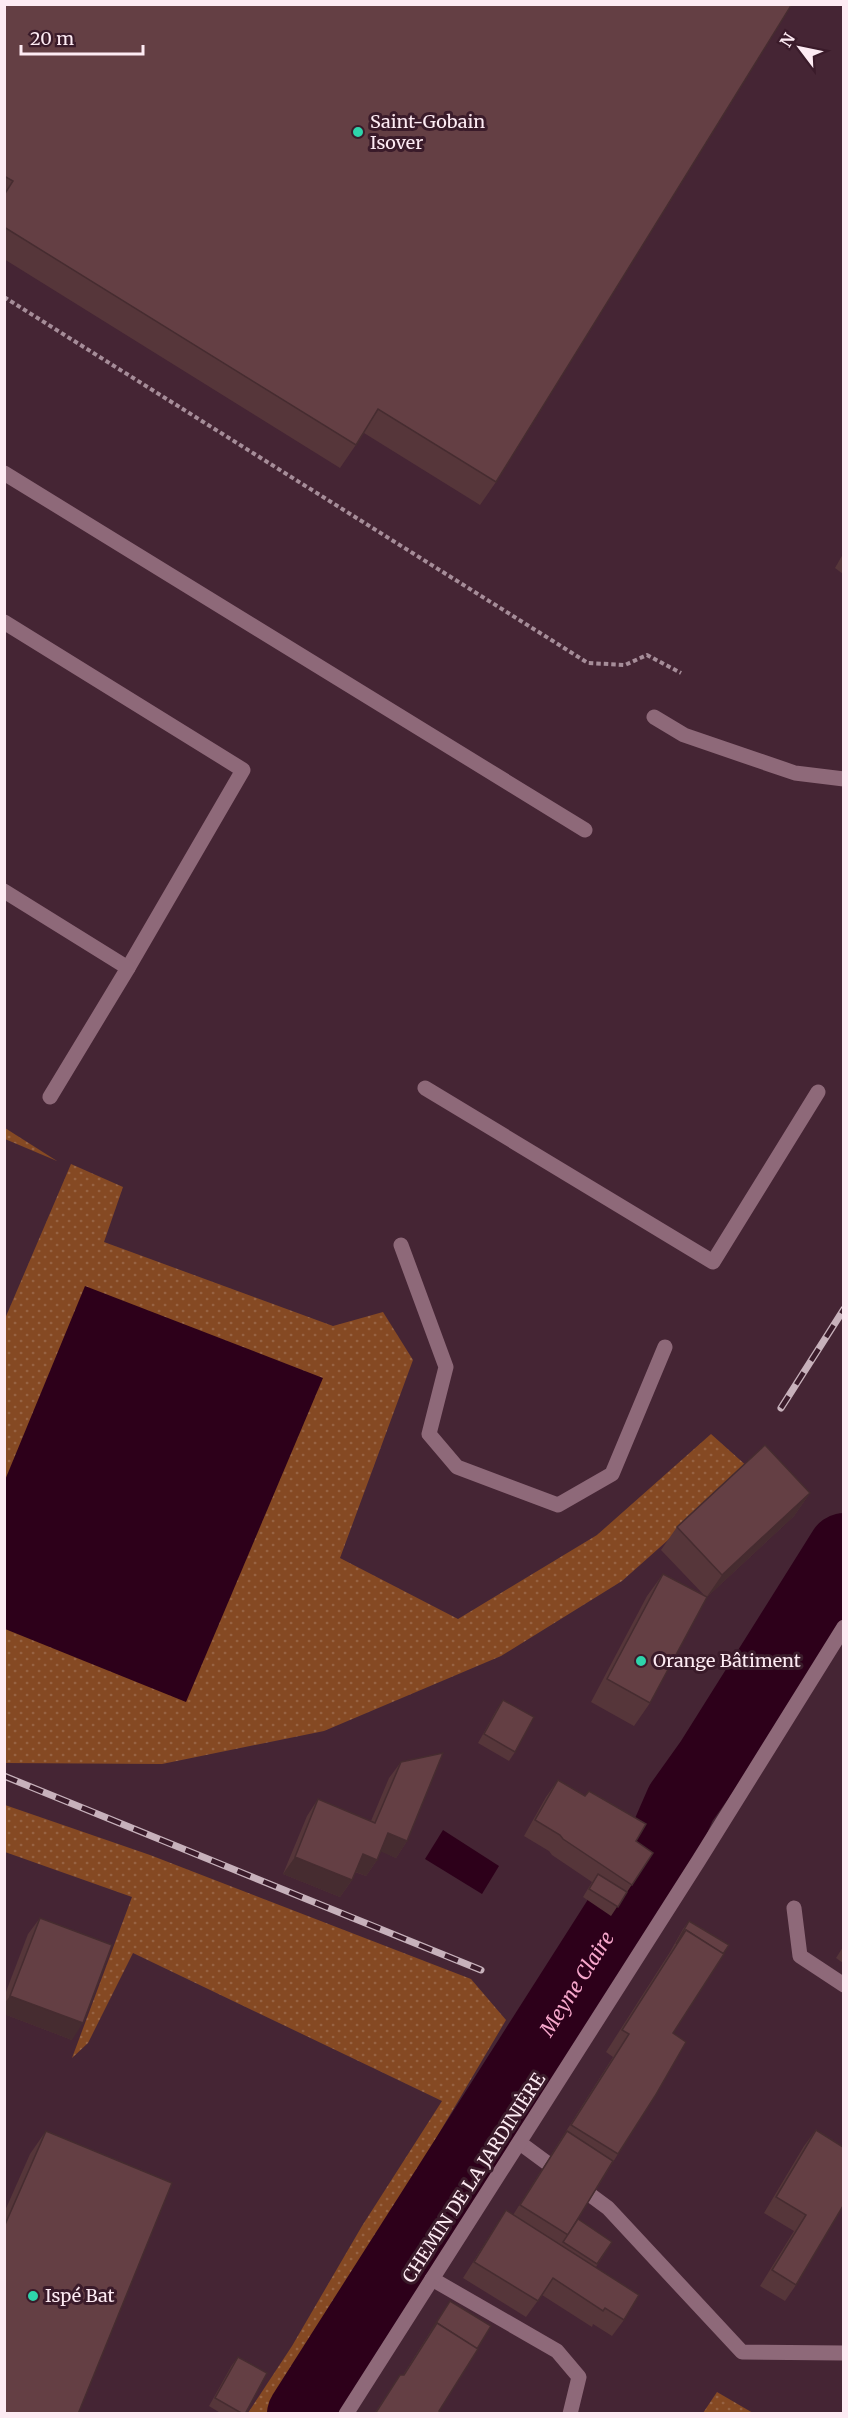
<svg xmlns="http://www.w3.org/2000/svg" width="848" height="2418" viewBox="0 0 848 2418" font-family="Merriweather,serif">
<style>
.grass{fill:url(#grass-dots)}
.water{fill:#2d001a}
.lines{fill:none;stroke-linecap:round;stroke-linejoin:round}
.river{stroke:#2d001a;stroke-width:72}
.path{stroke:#a68d99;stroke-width:4;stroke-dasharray:4.5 3;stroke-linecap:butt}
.lane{stroke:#8e6979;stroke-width:15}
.street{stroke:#8e6979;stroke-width:15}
.rail-casing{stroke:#c7b1bb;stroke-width:7}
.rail{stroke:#3a1b2a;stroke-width:4.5;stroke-dasharray:14;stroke-linecap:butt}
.wall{fill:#56363a}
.shaded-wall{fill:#462c30}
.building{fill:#643f44;stroke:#462c30;stroke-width:1.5}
.poi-dot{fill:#2ed4ab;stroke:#3a1b2a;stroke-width:2}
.labels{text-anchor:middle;stroke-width:6;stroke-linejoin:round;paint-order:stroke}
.poi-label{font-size:18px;fill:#fdebf3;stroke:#3a1b2a;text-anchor:start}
.street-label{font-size:18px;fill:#fdebf3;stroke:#3a1b2a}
.water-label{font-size:20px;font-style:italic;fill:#f7a7cc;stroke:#3a1b2a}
</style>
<defs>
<pattern id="grass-dots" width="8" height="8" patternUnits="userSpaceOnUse" patternTransform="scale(1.5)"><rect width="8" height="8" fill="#854923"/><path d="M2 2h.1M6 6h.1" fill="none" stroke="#976343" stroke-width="1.8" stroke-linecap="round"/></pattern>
</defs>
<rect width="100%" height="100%" fill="#452534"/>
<g class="grass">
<path d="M4,1128H5L57,1161L5,1139Z"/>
<path d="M71,1164L123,1187L104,1242L333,1326L383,1312L413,1360L340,1558L458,1619L597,1535L711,1434L749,1468L622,1581L501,1656L324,1731L162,1764L5,1763L4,1321Z"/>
<path d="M5,1805L150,1855L471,1979L506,2020L302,2365L271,2413H248L292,2346L362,2226L442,2101L133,1953L88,2043L72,2058L132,1897L5,1852Z"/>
<path d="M717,2392L753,2413H703Z"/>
</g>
<g class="water">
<path d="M85,1286L323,1378L186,1702L5,1629V1480Z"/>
<path d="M443,1830L499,1866L482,1894L425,1859Z"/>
</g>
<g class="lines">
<path class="river" id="s1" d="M303,2414L657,1858L681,1803L711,1761L844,1549"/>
<path class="path" d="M4,297L588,663L625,665L647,655L681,673"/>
<g class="lane">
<path d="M4,473L585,830"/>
<path d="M4,622L243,770L128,968"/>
<path d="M654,717L684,735L795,773L844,779"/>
<path d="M4,891L128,968L50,1097"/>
<path d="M425,1088L713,1262L818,1092"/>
<path d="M401,1245L446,1367L429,1434L457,1467L558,1505L612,1474L665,1347"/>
<path d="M794,1908L800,1956L844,1985"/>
<path d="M520,2143L608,2208L742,2352L844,2353"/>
<path d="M432,2279L557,2351L579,2377L570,2414"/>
</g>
<path class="street" d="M346,2414L699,1860L844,1627"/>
<defs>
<g id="rail">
<path d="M781,1408L844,1309"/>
<path d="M4,1776L481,1970"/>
</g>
</defs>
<use href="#rail" class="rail-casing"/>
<use href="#rail" class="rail"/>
</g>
<g class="wall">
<path d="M4,4L496,482L480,505L364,433L340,468L4,259Z"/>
<path d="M843,554V574L835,568Z"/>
<path d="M810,1493L794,1516L707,1597L650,1703L634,1726L591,1702L647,1596L663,1574L704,1595L661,1550L677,1527Z"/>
<path d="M503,1700L515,1752L509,1761L478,1743L497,1709Z"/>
<path d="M401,1762L407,1841L396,1858L381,1851L377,1860L366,1876L355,1872L352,1880L340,1897L283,1874L307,1816L318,1799L371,1821L389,1778Z"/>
<path d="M558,1780L636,1841L653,1853L611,1916L583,1897L592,1882L552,1855L549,1851L524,1836L546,1797Z"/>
<path d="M40,1918L72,2040L4,2014V1997L28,1934Z"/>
<path d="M689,1921L673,2033L618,2154L578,2219L612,2242L596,2267L624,2320L612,2336L593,2324L592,2327L542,2295L526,2317L463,2278L495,2227L506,2210L513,2215L613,2057L606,2052L670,1952L683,1929Z"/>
<path d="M843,1947V1963L836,1958Z"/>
<path d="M816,2130L796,2285L785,2301L760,2286L794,2231L764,2213L804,2146Z"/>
<path d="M46,2131L4,2414V2213L30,2154Z"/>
<path d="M450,2301L439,2411L443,2414H374L400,2375H403Z"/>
<path d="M238,2357L245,2414H222L209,2406L232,2365Z"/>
</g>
<g class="shaded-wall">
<path d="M810,1493L794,1516L706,1598L722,1575Z"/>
<path d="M388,1833L407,1841L396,1858L377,1850Z"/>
<path d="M363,1854L377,1860L366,1876L351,1870Z"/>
<path d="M295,1857L352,1880L340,1897L283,1874Z"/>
<path d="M10,1996L83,2023L72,2040L4,2014V2004Z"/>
</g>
<g class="building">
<path d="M4,4H792L496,482L378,409L356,445L4,227V195L13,181L4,176Z"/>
<path d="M765,1445L810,1493L722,1575L677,1527Z"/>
<path d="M663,1574L707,1597L650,1703L607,1679Z"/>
<path d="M503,1700L534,1717L515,1752L484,1734Z"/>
<path d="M443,1753L407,1841L388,1833L377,1860L363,1854L352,1880L295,1857L318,1799L375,1823L401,1762Z"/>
<path d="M558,1780L585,1796L589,1791L646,1824L636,1841L653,1853L632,1885L563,1839L560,1835L535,1820Z"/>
<path d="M598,1874L627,1892L618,1907L589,1889Z"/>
<path d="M40,1918L112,1945L83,2023L10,1996Z"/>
<path d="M689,1921L729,1945L723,1954L686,1930L676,1944Z"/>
<path d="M686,1930L724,1954L673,2033L686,2042L655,2096L618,2154L571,2125L629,2034L622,2030Z"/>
<path d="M816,2130L843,2147V2206L796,2285L772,2270L806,2215L776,2197Z"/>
<path d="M46,2131L172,2183L78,2414H4V2227Z"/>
<path d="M567,2131L613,2161L568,2235L520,2205Z"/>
<path d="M506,2210L639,2295L624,2320L605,2308L603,2311L553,2278L538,2301L474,2262Z"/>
<path d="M578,2219L612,2242L597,2264L563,2242Z"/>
<path d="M450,2301L491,2326L477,2349L437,2323L431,2331Z"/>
<path d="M437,2323L478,2349L439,2411L443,2414H375L400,2375H404Z"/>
<path d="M238,2357L267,2373L245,2414H243L215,2398Z"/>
</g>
<g class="poi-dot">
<circle cx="358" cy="132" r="6"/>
<circle cx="641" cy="1661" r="6"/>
<circle cx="33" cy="2296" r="6"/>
</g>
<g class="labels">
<g class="poi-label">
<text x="370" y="128">Saint-Gobain<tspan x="370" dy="21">Isover</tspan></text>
<text x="653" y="1667">Orange Bâtiment</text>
<text x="45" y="2302">Ispé Bat</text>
</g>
<g class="street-label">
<text transform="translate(474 2178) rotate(-57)" y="6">CHEMIN DE LA JARDINIÈRE</text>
</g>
<g class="water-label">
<text dy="7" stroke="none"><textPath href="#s1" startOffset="510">Meyne Claire</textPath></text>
</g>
</g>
<rect width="848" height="2418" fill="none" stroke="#fdebf3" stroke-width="12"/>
<g transform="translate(800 48) rotate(302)" stroke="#3a1b2a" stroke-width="4.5" paint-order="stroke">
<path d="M0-4.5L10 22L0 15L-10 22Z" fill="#fdebf3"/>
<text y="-9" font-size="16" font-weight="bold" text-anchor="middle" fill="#fdebf3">N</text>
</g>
<path d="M21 45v9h122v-9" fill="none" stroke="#fdebf3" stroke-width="3"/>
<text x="30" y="45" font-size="18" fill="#fdebf3" stroke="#3a1b2a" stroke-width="4.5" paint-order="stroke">20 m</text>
</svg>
